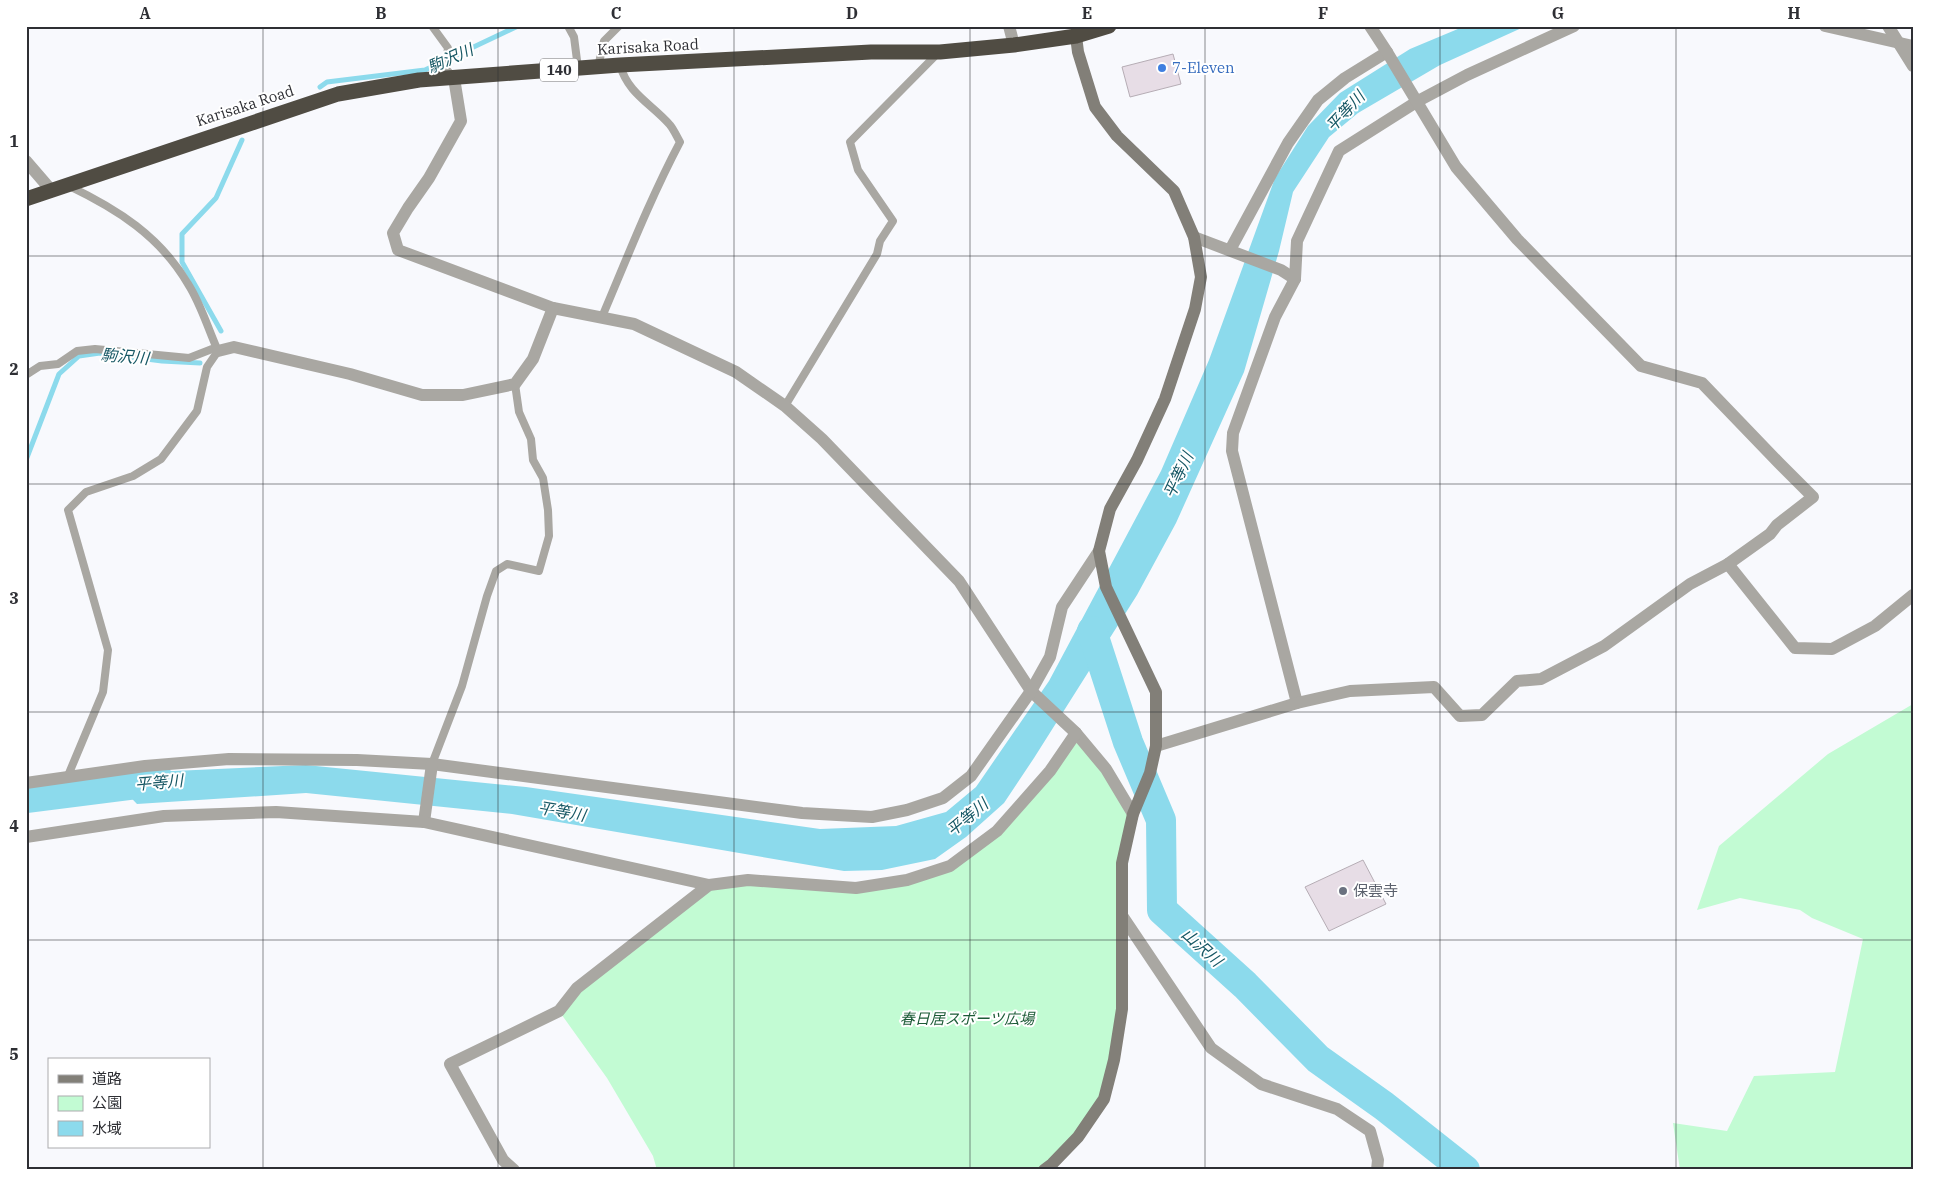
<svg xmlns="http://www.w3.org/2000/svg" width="1939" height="1196" viewBox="0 0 1939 1196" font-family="'IBM Plex Serif','Noto Sans JP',serif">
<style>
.green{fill:#c2fbd3}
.water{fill:#8cdaec}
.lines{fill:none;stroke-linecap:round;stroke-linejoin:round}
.stream{stroke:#8cdaec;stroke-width:5}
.river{stroke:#8cdaec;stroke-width:30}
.building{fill:#e7dde6;stroke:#b6adb5}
.lane{stroke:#a9a7a2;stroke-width:8}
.street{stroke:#a9a7a2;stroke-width:12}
.secondary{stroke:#827f78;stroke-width:12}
.highway{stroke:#504c43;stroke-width:15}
.grid{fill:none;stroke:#2e2f34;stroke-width:1;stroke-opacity:0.55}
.shop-dot{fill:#3f7fe0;stroke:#fff;stroke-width:2}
.worship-dot{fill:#6b7280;stroke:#fff;stroke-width:2}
.labels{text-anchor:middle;stroke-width:4;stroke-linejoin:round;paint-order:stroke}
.shield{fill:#fff;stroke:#6d6d71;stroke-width:1}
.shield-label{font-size:14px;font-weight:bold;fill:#2e2f34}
.street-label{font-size:15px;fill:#2e2f34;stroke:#fff}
.shop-label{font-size:15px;fill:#366cbe;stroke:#fff;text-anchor:start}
.worship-label{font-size:15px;fill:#5b616d;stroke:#fff;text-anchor:start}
.park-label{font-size:15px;font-style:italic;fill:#1c5b37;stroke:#fff}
.water-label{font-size:16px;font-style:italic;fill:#165764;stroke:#fff}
.neatline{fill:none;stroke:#2e2f34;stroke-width:2}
.grid-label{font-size:16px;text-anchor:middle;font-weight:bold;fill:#2e2f34}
</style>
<rect width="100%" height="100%" fill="#f8f9fd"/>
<g class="green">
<path d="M1913,704V1170H1680L1673,1123L1727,1131L1754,1076L1835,1072L1863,939L1812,918L1800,910L1740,898L1697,910L1719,846L1828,754Z"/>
<path d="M1076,733L1133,814L1122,863V1009L1104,1099L1044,1170H657L653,1156L607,1078L559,1011L577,988L709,885L856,888L950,866L997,831Z"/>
</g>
<path class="water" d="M1465,26H1526L1440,65L1358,113L1329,137L1293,192L1279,251L1244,372L1176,523L1137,595L1034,758L1004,803L966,837L935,859L882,870L844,871L512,814L306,793L137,804L108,774L306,765L526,787L820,829L896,826L946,812L976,787L1049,681L1161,471L1209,360L1275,178L1308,126L1340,93L1410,49Z"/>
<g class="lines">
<g class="stream">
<path d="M320,87L327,82L425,70L518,26"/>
<path d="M221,331L182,262V234L216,198L242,140"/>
<path d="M26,460L59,374L79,356L100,353L162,361L200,363"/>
</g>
<g class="river">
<path d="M1092,631L1128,742L1161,820L1162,910L1245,985L1318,1059L1384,1106L1465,1170"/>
<path d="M26,798L160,781"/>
</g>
</g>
<g class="building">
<path d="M1173,54L1181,84L1130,97L1122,67Z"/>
<path d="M1363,860L1386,904L1329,931L1305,887Z"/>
</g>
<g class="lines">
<g class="lane">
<path d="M432,26L448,48L445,68L454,78"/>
<path d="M568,26L574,37L578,68"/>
<path d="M598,67L604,41L619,26"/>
<path d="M69,186C117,209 160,236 188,284C201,304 208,329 218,351"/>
<path d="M602,317C627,258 650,199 680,142C677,137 674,130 670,125C652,104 628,94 620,65"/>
<path d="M26,375L40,366L58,364L77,351L95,349L189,358L212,349L218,351"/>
<path d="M785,406L877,254L880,241L893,221L858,170L850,142L938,53"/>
<path d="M432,764L462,686L487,596L496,571L507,564L539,571L549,536L548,510L543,478L533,460L531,439L519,412L515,384"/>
<path d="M67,778L103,692L108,650L68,510L86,492L133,476L161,459L197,411L207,367L218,351"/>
</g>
<g class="street">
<path d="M1009,26L1014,45"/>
<path d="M1825,26L1913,46"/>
<path d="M1888,26L1913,66"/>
<path d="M454,78L461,121L429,178L408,208L393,233L398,250L553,308L634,324L736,372L785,406L822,439L959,581L1031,691L1076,733L1106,769L1133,814"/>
<path d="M26,161L51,190"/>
<path d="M1194,237L1281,270L1295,279"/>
<path d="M1230,250L1288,143L1318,100L1345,78L1387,52"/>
<path d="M218,351L234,347L350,374L422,395H463L515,384L533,359L553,308"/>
<path d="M1728,564L1795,648L1832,649L1875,626L1913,595"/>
<path d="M1297,703L1232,451L1233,433L1275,317L1295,279L1297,241L1339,151L1418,101L1467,75L1574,26"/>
<path d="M1156,746L1297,703L1350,691L1434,687L1460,716L1482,715L1517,681L1541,679L1604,646L1690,584L1728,564L1770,534L1777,525L1813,497L1779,463L1702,383L1641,366L1517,239L1456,167L1387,52L1370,26"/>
<path d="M26,783L145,766L229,759L357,760L432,764L802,813L872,817L907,810L943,798L971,776L1031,691L1050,657L1062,607L1099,551"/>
<path d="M424,822L432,764"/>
<path d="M26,837L164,816L276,812L424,822L709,885"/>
<path d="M1123,917L1211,1048L1261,1084L1337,1109L1370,1131L1378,1160L1377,1170"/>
<path d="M514,1170L503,1160L450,1064L559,1011L577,988L709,885L748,880L856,888L907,880L950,866L997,831L1050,771L1076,733"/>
</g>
<path class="secondary" d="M1044,1170L1052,1164L1078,1137L1104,1099L1114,1060L1122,1009V863L1133,814L1150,773L1156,746V692L1106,587L1099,551L1110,509L1137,460L1165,399L1195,309L1201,277L1194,237L1174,191L1117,136L1095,107L1078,52L1076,36"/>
<path class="highway" d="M26,199L338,94L419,80L620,65L871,52H940L1014,45L1076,36L1109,26"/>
</g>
<path class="grid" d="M263,26V1170M498,26V1170M734,26V1170M970,26V1170M1205,26V1170M1440,26V1170M1676,26V1170M26,256H1913M26,484H1913M26,712H1913M26,940H1913"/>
<circle class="shop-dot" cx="1162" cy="68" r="5"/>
<circle class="worship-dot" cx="1343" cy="891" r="5"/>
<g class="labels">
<rect class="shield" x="540" y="58.5" width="38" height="23" rx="4"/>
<g class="shield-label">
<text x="559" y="75">140</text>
</g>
<g class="street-label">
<text transform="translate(648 47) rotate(-3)" y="5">Karisaka Road</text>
<text transform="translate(245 106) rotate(-18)" y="5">Karisaka Road</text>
</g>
<g class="shop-label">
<text x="1172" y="73">7-Eleven</text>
</g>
<g class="worship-label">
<text x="1353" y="896">保雲寺</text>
</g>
<g class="park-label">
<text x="967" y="1024">春日居スポーツ広場</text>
</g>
<g class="water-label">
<text transform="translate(450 58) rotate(-24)" y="6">駒沢川</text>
<text transform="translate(1345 111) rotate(-47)" y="6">平等川</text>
<text transform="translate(125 356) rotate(5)" y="6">駒沢川</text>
<text transform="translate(1178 475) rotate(-65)" y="6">平等川</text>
<text transform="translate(159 782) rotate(-5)" y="6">平等川</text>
<text transform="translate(562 811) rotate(10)" y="6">平等川</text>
<text transform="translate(967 817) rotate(-40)" y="6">平等川</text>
<text transform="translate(1202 947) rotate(42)" y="6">山沢川</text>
</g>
</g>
<rect width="1939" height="1196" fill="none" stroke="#ffffff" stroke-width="55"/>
<rect x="48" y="1058" width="162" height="90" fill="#ffffff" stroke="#abacae"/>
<rect x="58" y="1075" width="25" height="8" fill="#827f78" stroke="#abacae"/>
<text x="92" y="1084" font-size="15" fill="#2e2f34">道路</text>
<rect x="58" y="1096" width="25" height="15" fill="#c2fbd3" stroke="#abacae"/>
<text x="92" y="1108" font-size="15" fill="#2e2f34">公園</text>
<rect x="58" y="1121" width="25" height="15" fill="#8cdaec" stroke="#abacae"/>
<text x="92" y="1134" font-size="15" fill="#2e2f34">水域</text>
<rect x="28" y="28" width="1884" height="1140" class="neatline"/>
<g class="grid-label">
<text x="145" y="19">A</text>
<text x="381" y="19">B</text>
<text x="616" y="19">C</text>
<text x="852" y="19">D</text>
<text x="1087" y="19">E</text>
<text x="1323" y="19">F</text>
<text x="1558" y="19">G</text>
<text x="1794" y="19">H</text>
<text x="14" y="147">1</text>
<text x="14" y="375">2</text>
<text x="14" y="604">3</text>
<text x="14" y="832">4</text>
<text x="14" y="1060">5</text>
</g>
</svg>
